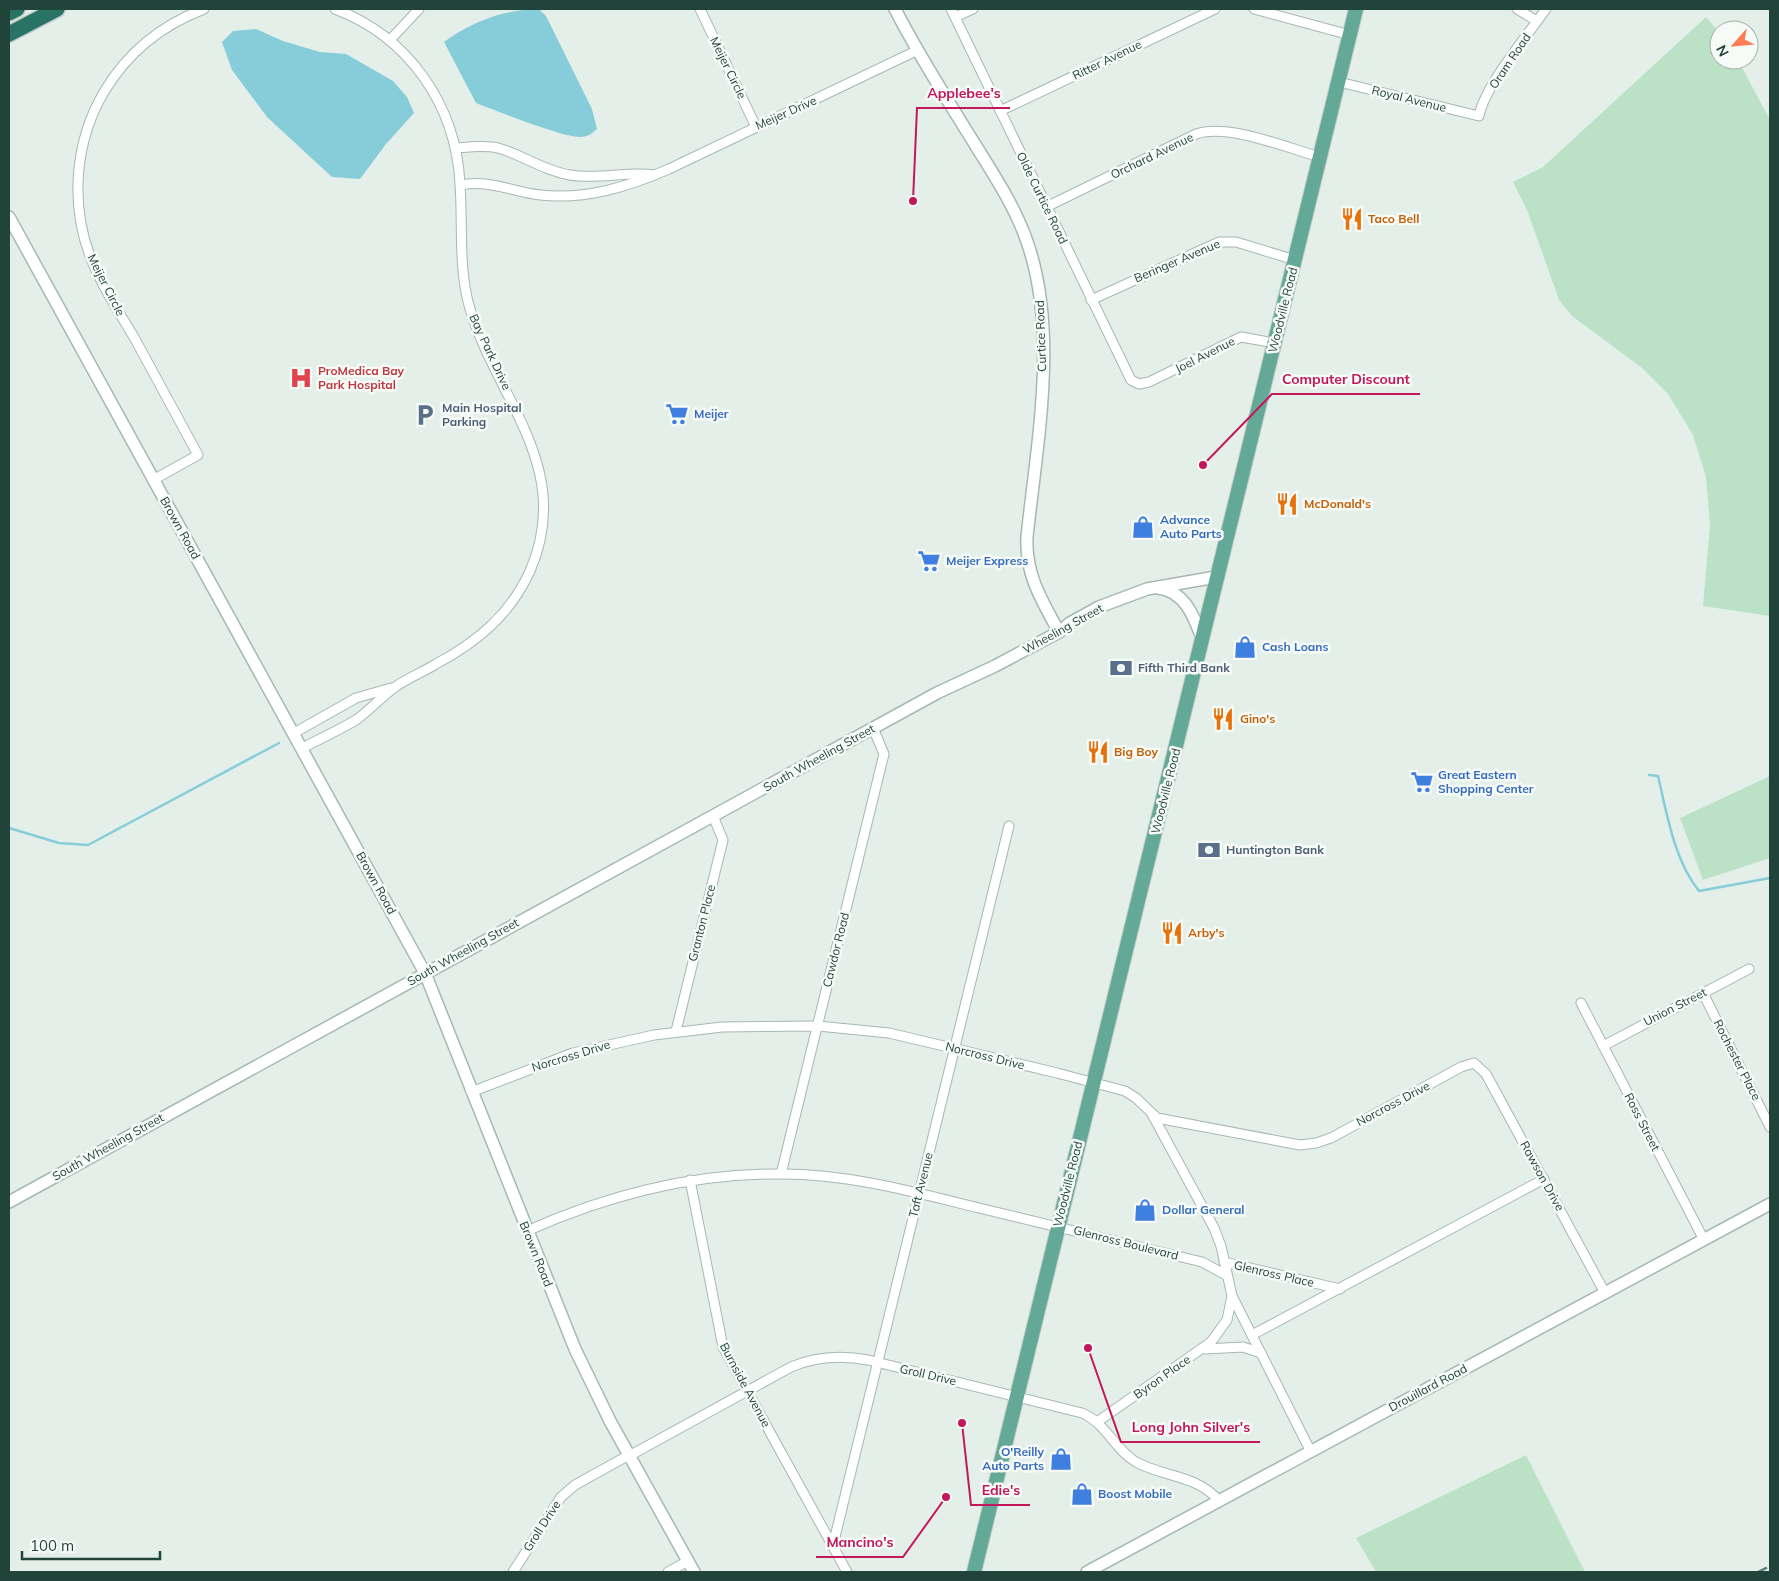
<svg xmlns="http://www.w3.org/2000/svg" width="1779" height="1581" viewBox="0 0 1779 1581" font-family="Mulish,sans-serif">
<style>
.green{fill:#bbe2c6}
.water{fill:#87cdd9}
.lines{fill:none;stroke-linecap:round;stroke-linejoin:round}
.stream{stroke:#87cdd9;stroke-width:2.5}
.minor-casing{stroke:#a6b8b2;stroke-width:11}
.tertiary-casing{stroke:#a6b8b2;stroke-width:14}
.primary-casing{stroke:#c1cbc8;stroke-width:16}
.motorway-casing{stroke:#c1cbc8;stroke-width:18}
.minor{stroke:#fff;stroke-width:9}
.tertiary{stroke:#fff;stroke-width:11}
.primary{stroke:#64a997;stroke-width:14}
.motorway{stroke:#297364;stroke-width:15}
.rail{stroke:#5c7f75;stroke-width:2.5;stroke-dasharray:10 5;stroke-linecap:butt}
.labels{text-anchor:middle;stroke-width:5;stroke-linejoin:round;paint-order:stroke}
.street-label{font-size:12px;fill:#21443a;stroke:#f6fbf8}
.food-label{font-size:12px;font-weight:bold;fill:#c56008;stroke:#f6fbf8;text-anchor:start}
.health-label{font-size:12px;font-weight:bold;fill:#be3a42;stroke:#f6fbf8;text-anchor:start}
.service-label{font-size:12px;font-weight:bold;fill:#4e5e75;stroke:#f6fbf8;text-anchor:start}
.shop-label{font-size:12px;font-weight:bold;fill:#366cbe;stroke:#f6fbf8;text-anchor:start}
.leader{fill:none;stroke:#c2185b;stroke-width:2}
.callout-dot{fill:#c2185b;stroke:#f6fbf8;stroke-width:2}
.callout-label{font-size:14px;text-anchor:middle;font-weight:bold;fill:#c2185b;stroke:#f6fbf8;stroke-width:5;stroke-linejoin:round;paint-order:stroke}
</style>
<rect width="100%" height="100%" fill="#e4efea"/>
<g class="green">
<path d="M1706,17L1719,32V60H1738L1770,120V616L1703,606L1710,525L1706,477L1693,435L1668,394L1642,368L1572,316L1559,300L1527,210L1513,182L1543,167Z"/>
<path d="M1770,776V858L1703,880L1680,818Z"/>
<path d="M1526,1455L1585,1572H1376L1356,1538Z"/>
</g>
<g class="water">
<path d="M539,9L546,16L592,109L597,129C591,134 588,137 580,137C561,137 497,111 476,103L444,42C471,22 505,9 539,9Z"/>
<path d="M256,29L283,41L320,52L346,54L393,81L407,97L414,113L386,144L360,179L332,177L267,117L232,70L222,42L233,31Z"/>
</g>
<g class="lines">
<g class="stream">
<path d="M1649,775L1658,776C1667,814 1674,860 1699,891L1770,878"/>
<path d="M9,828L59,843L88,845L279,743"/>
</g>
<defs>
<g id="minor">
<path d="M700,9L756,127"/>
<path d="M951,9L1131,380L1139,384L1149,382L1241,337L1275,343"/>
<path d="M1254,9L1350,35"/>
<path d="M1517,9L1537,21"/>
<path d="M955,17L973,9"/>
<path d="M390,40L419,9"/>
<path d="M1339,82L1479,116C1485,85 1527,36 1546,9"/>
<path d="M1000,111L1215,9"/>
<path d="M456,148C470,147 484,145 498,148C523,155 544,171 570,175C598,180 626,171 654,175"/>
<path d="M461,185C487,179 514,192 540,195C586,200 627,187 669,169L918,50"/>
<path d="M1046,207L1196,134C1228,123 1287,148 1320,157"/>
<path d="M1091,300L1219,242H1236L1295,260"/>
<path d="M153,480L198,455C177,417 156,378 135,339C119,312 101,285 90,256C70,203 75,141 104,92C127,53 162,25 204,9"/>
<path d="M294,733L356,698L391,688"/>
<path d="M302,748C320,739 339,730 356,720C370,710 381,697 395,687C408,678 423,672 436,664C477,642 510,615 530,571C575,468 497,399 470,309C458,269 463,225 460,184C456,105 409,37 335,9"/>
<path d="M1703,993L1770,1127"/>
<path d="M1581,1003L1704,1240"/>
<path d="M676,1031L723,840L713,816"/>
<path d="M1603,1046L1749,969"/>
<path d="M471,1092L573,1053L654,1035L722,1027L818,1026L889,1033L1057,1073L1125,1091L1136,1098L1157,1118L1300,1145L1316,1143L1331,1138L1461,1067L1474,1063L1486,1074L1605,1293"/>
<path d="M1152,1114L1214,1228L1221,1246L1232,1296L1311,1452"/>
<path d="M781,1174L884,754L873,728"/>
<path d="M690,1180L723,1347L847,1572"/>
<path d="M527,1231C608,1195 693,1173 782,1174C849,1174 914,1192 979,1208C1053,1226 1128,1244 1202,1262L1226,1275"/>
<path d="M1224,1262L1340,1289"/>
<path d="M1252,1335L1544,1179"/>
<path d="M1205,1349L1243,1347L1261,1353"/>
<path d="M1097,1422L1211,1342L1227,1320L1232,1296"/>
<path d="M629,1456L791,1367C817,1356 841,1355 868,1360L1082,1413C1106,1423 1114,1449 1136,1462C1163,1477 1198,1475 1219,1501"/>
<path d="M833,1545L1009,826"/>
<path d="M513,1572L561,1497L575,1485L629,1455"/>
<path d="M668,1572L688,1561"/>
</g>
<g id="tertiary">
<path d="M895,9C919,56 948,101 976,146C994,175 1013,204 1025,236C1060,328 1037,441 1027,537C1025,574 1042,601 1059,632"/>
<path d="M9,217L425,973L575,1349L610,1421L694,1572"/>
<path d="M1158,588C1185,591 1194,617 1202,638"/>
<path d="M9,1202L937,693L995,666L1059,632L1070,623L1099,607L1147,589L1216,577"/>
<path d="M1087,1572L1770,1204"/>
</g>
<path id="primary" d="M974,1572L1356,9"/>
<g id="motorway">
<path d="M9,13L17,9"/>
<path d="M9,34L57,9"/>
</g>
</defs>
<use href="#minor" class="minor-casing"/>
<use href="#tertiary" class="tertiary-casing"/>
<use href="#primary" class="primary-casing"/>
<use href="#motorway" class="motorway-casing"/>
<use href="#minor" class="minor"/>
<use href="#tertiary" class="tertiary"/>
<use href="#primary" class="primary"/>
<use href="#motorway" class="motorway"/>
<path class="rail" d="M1758,1572L1770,1566"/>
</g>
<defs>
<symbol id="restaurant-bare" viewBox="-9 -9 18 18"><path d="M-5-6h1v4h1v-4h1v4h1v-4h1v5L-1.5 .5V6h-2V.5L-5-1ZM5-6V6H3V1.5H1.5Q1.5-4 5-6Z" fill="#e8710a" stroke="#f6fbf8" stroke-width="2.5" paint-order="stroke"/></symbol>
<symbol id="hospital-bare" viewBox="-9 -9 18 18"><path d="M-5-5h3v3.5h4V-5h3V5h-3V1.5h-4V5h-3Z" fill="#e0444e" stroke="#f6fbf8" stroke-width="2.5" paint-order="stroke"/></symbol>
<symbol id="supermarket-bare" viewBox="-9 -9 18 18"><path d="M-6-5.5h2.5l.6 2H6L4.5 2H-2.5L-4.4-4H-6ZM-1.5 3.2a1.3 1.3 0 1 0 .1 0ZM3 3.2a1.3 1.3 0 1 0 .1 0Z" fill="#3f7fe0" stroke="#f6fbf8" stroke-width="2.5" paint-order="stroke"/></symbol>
<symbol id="parking-bare" viewBox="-9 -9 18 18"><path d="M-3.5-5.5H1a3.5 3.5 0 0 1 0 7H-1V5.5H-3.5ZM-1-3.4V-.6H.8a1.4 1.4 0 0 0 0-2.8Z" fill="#5c6f8a" stroke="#f6fbf8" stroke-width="2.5" paint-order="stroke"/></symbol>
<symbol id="shop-bare" viewBox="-9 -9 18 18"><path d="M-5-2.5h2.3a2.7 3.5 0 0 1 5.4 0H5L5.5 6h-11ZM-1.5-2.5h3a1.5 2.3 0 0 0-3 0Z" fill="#3f7fe0" stroke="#f6fbf8" stroke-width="2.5" paint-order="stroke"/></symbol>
<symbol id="bank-bare" viewBox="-9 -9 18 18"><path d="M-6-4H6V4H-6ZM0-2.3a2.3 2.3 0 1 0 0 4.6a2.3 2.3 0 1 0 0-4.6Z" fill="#5c6f8a" stroke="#f6fbf8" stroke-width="2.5" paint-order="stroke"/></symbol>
</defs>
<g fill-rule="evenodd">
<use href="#restaurant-bare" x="1336" y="203" width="32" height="32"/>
<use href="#hospital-bare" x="285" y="362" width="32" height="32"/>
<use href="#supermarket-bare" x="661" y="398" width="32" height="32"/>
<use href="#parking-bare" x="409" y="399" width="32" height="32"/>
<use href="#restaurant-bare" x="1271" y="488" width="32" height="32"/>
<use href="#shop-bare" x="1127" y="511" width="32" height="32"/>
<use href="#supermarket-bare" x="913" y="545" width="32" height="32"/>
<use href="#shop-bare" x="1229" y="631" width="32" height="32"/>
<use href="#bank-bare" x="1105" y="652" width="32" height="32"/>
<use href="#restaurant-bare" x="1207" y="703" width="32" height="32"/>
<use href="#restaurant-bare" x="1082" y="736" width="32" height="32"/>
<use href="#supermarket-bare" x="1406" y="766" width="32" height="32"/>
<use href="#bank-bare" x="1193" y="834" width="32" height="32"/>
<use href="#restaurant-bare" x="1156" y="917" width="32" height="32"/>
<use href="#shop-bare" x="1129" y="1194" width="32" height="32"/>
<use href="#shop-bare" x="1045" y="1443" width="32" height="32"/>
<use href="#shop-bare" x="1066" y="1478" width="32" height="32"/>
</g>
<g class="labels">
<g class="street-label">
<text transform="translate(1107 60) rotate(-26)" y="4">Ritter Avenue</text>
<text transform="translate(1510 61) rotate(-56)" y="4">Oram Road</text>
<text transform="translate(728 68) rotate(64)" y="4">Meijer Circle</text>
<text transform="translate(1409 99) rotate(14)" y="4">Royal Avenue</text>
<text transform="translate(786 113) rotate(-24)" y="4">Meijer Drive</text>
<text transform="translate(1152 156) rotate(-26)" y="4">Orchard Avenue</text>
<text transform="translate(1042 198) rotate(64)" y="4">Olde Curtice Road</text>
<text transform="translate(1177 261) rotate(-23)" y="4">Beringer Avenue</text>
<text transform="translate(106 285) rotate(63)" y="4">Meijer Circle</text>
<text transform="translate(1283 310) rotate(-76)" y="4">Woodville Road</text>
<text transform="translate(1041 336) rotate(-92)" y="4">Curtice Road</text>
<text transform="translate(490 352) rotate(65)" y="4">Bay Park Drive</text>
<text transform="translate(1205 355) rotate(-27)" y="4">Joel Avenue</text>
<text transform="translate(180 528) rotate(61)" y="4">Brown Road</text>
<text transform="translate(1063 629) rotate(-29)" y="4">Wheeling Street</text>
<text transform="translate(819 758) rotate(-29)" y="4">South Wheeling Street</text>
<text transform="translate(1166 791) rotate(-76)" y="4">Woodville Road</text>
<text transform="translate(376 883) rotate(61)" y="4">Brown Road</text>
<text transform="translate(702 923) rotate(-76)" y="4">Granton Place</text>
<text transform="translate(836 950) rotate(-76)" y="4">Cawdor Road</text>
<text transform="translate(463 952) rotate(-29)" y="4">South Wheeling Street</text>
<text transform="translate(1675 1007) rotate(-27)" y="4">Union Street</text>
<text transform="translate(571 1056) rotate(-17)" y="4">Norcross Drive</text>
<text transform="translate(985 1056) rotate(14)" y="4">Norcross Drive</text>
<text transform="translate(1737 1060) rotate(63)" y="4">Rochester Place</text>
<text transform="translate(1393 1104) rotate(-28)" y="4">Norcross Drive</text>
<text transform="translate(1642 1122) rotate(63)" y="4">Ross Street</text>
<text transform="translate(108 1147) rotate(-29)" y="4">South Wheeling Street</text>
<text transform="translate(1542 1176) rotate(61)" y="4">Rawson Drive</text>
<text transform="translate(1068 1184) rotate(-76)" y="4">Woodville Road</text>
<text transform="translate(921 1185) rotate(-76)" y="4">Taft Avenue</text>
<text transform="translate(1126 1243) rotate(14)" y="4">Glenross Boulevard</text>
<text transform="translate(536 1254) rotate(68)" y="4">Brown Road</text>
<text transform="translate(1274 1274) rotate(13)" y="4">Glenross Place</text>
<text transform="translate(928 1375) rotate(13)" y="4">Groll Drive</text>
<text transform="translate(1162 1377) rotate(-35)" y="4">Byron Place</text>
<text transform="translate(745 1385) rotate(62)" y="4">Burnside Avenue</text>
<text transform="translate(1428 1388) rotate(-28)" y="4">Drouillard Road</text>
<text transform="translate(542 1526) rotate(-57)" y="4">Groll Drive</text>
</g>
<g class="food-label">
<text x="1368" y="223">Taco Bell</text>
<text x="1304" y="508">McDonald's</text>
<text x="1240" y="723">Gino's</text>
<text x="1114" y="756">Big Boy</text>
<text x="1188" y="937">Arby's</text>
</g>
<g class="health-label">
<text x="318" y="375">ProMedica Bay<tspan x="318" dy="14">Park Hospital</tspan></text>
</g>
<g class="service-label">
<text x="442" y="412">Main Hospital<tspan x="442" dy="14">Parking</tspan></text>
<text x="1138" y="672">Fifth Third Bank</text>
<text x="1226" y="854">Huntington Bank</text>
</g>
<g class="shop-label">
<text x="694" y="418">Meijer</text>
<text x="1160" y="524">Advance<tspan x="1160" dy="14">Auto Parts</tspan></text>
<text x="946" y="565">Meijer Express</text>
<text x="1262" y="651">Cash Loans</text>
<text x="1438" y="779">Great Eastern<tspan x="1438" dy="14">Shopping Center</tspan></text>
<text x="1162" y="1214">Dollar General</text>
<text x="1044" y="1456" text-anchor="end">O'Reilly<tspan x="1044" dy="14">Auto Parts</tspan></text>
<text x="1098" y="1498">Boost Mobile</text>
</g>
</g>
<path class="leader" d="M913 201L917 108H1010M1203 465L1272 394H1420M1088 1348L1121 1442H1260M962 1423L971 1505H1030M946 1497L903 1557H816"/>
<g class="callout-dot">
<circle cx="913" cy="201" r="5"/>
<circle cx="1203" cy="465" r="5"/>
<circle cx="1088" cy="1348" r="5"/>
<circle cx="962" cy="1423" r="5"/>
<circle cx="946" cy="1497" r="5"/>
</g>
<g class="callout-label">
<text x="964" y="98">Applebee's</text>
<text x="1346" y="384">Computer Discount</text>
<text x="1191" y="1432">Long John Silver's</text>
<text x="1001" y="1495">Edie's</text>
<text x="860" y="1547">Mancino's</text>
</g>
<rect width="1779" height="1581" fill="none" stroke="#21443a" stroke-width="20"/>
<g transform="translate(1734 45) rotate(243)"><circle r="24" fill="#f6fbf8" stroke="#a1b2ac"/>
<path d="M0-4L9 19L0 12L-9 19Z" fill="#ff7d53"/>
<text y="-8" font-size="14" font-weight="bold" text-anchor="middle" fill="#21443a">N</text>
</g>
<path d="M22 1551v8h138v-8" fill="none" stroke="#21443a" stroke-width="2.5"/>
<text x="30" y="1551" font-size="15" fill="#21443a" stroke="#f6fbf8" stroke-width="4" paint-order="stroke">100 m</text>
</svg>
